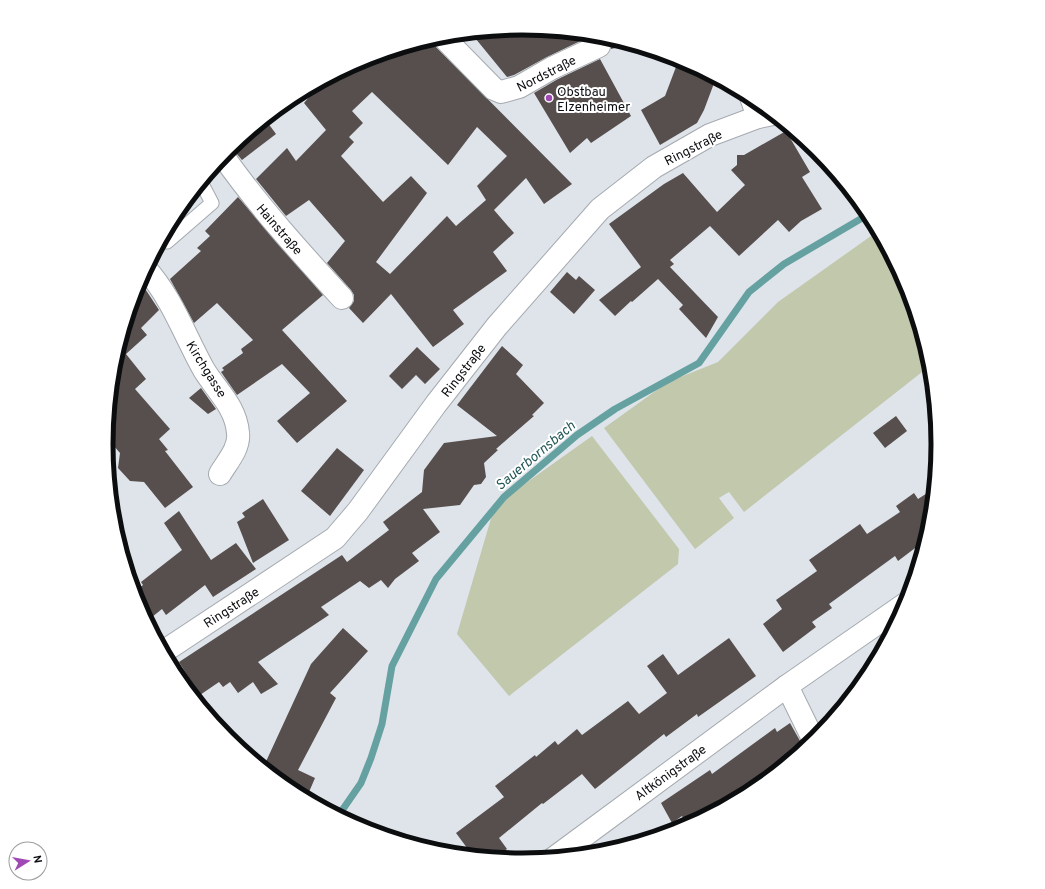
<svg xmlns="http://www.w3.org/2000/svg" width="1045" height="889" viewBox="0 0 1045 889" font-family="Overpass,sans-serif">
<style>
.green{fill:#c1c8ac}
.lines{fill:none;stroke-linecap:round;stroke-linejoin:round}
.stream{stroke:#66a1a1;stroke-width:7}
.building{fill:#564f4d;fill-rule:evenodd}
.service-casing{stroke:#a5aab0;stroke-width:15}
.minor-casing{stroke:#a5aab0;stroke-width:24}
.tertiary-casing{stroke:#a5aab0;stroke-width:24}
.service{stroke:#fff;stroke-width:13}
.minor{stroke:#fff;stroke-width:22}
.tertiary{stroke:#fff;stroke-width:22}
.poi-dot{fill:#a048b4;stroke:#fff;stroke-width:1.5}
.labels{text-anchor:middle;stroke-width:4;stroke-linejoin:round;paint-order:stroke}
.street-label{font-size:13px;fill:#0b0d0f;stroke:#fff}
.poi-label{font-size:13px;fill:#0b0d0f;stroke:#fff;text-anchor:start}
.water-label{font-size:14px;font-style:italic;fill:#215555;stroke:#fff}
.rim{fill:none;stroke:#0b0d0f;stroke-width:5}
</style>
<rect width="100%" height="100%" fill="#dfe4ea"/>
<g class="green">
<path d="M871,236L908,287L931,365L744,512L729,492L719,498L734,518L695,549L604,428L668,382L718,362L778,302Z"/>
<path d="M592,436L679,549L678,564L509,696L457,634L495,505Z"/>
</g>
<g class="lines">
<path class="stream" d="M336,815L343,809L361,783L371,758L382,724L392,666L436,579L504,497L577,435L615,409L699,363L749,292L784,264L869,214"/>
</g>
<g class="building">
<path d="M523,28L550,31L593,35L547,57L514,75L507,77L471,33Z"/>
<path d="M607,37L631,44L611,49L610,41Z"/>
<path d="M429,40L572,184L544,204L526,178L494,210L514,233L493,252L507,271L453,310L464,324L433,347L391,294L363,323L349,308L354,301V295L351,290L327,263L345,241L309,200L286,216L256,179L287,148L296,161L326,130L304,103L309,97L305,91L363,60ZM372,92L448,165L477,127L507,156L477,186L486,200L456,226L447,216L390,274L376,262L427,193L411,176L383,202L341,156L354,142L349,137L363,123L352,111Z"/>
<path d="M600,59L631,116L591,143L587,138L570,153L534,93L558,79Z"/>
<path d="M679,59L716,78L704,110L697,123L660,145L641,110L665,96Z"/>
<path d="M265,119L276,134L242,160L231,147Z"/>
<path d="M786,131L810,172L802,177L822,209L801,221L789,232L778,220L739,256L710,226L670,260L674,264L670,267L718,317L706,338L679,309L683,305L658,279L632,302L631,301L615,316L599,300L641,267L609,224L664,184L683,173L717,212L745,185L731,170L737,165V155H744Z"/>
<path d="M238,197L323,295L282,330L347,401L297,443L277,421L310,393L282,364L237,395L221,372L224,370L222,368L243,353L241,349L253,340L217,303L194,323L170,279L201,251L197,248L210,236L205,231Z"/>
<path d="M567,272L576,280L579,276L595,290L574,314L550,292Z"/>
<path d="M140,281L159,310L141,328L147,335L126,354L146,379L135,389L170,429L159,439L168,450L165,451L193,487L165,508L144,482L130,481L118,468L120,453L107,438L114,363Z"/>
<path d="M502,346L523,365L516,374L544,403L532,415L534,416L496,449L498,450L484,463L486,477L481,484L474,485L460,505L423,509L440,532L412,553L419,561L395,579L388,588L381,580L369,588L360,581L321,607L329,615L258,662L278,684L261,694L253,682L238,693L230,682L223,687L219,682L200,695L179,662L342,555L347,562L389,530L383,522L422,492L424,470L444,443L497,436L457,405Z"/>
<path d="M417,347L440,369L425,384L416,375L402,389L389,376Z"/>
<path d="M201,388L216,409L208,414L189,398Z"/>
<path d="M896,416L907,431L885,448L873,433Z"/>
<path d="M337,448L364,470L330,516L301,491Z"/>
<path d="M935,488L931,526L927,539L898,561L895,556L829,604L832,608L812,622L816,627L783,652L763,624L782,609L776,600L817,571L809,560L860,524L867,534L900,512L896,506L914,493L918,499Z"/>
<path d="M263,499L289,540L253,563L237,522L245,517L242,513Z"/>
<path d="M179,511L211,560L236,543L256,569L213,597L205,585L166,615L162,609L147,621L138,604L134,592L143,585L141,582L182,550L164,523Z"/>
<path d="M343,628L368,651L330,693L336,698L298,770L315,778L306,799L291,791L263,768L311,664Z"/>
<path d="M729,638L756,676L698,717L697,714L666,737L664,734L595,789L582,774L543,804L542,803L499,838L507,849L494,858L473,856L456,833L504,797L495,786L535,755L536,757L555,741L558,745L577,729L582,735L628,701L639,714L667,693L647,666L663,654L678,675Z"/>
<path d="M790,723L804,748L783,763L785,766L757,788L754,783L737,792L711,808L714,812L693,823L691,819L686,823L682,816L672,823L661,803L710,770L712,774L775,728L777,732Z"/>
</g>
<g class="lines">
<defs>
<path id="service" d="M161,241L167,242L212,203L201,182"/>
<g id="minor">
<path d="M442,36L494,89L501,92L519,87L552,68L599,46"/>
<path d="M751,97L758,117"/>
<path d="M223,156C259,207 300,252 342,298"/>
<path d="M146,269C172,298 185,336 204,370C217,391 236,407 238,433C240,448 227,462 220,474"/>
<path d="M787,686L814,741"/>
<path d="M554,858L787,686L908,602"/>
</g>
<path id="tertiary" d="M163,652L335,538L358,511L436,404L497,326L600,209L654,167L710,135L758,117L773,114"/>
</defs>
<use href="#service" class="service-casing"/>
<use href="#minor" class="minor-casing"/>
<use href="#tertiary" class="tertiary-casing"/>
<use href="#service" class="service"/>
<use href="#minor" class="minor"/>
<use href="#tertiary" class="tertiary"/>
</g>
<circle class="poi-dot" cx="549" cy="98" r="4"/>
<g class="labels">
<g class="street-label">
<text transform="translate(546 73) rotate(-27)" y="5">Nordstraße</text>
<text transform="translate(693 147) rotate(-27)" y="5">Ringstraße</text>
<text transform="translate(280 229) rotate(49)" y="5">Hainstraße</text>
<text transform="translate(207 369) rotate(58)" y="5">Kirchgasse</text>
<text transform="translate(463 370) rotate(-52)" y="5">Ringstraße</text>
<text transform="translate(231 607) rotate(-33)" y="5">Ringstraße</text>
<text transform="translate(670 772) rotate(-36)" y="5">Altkönigstraße</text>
</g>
<g class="poi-label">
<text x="557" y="96">Obstbau<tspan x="557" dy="15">Elzenheimer</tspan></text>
</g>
<g class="water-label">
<text transform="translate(535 455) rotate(-40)" y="5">Sauerbornsbach</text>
</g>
</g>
<path d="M0 0H1045V889H0ZM113 444a409 409 0 1 1 818 0a409 409 0 1 1-818 0Z" fill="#fff" fill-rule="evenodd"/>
<path class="rim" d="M113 444a409 409 0 1 1 818 0a409 409 0 1 1-818 0Z"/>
<g transform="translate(28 861) rotate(79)"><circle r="19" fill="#ffffff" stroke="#9d9e9f"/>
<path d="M0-3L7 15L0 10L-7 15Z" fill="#a048b4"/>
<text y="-6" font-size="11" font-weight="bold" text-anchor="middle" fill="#0b0d0f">N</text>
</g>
</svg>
